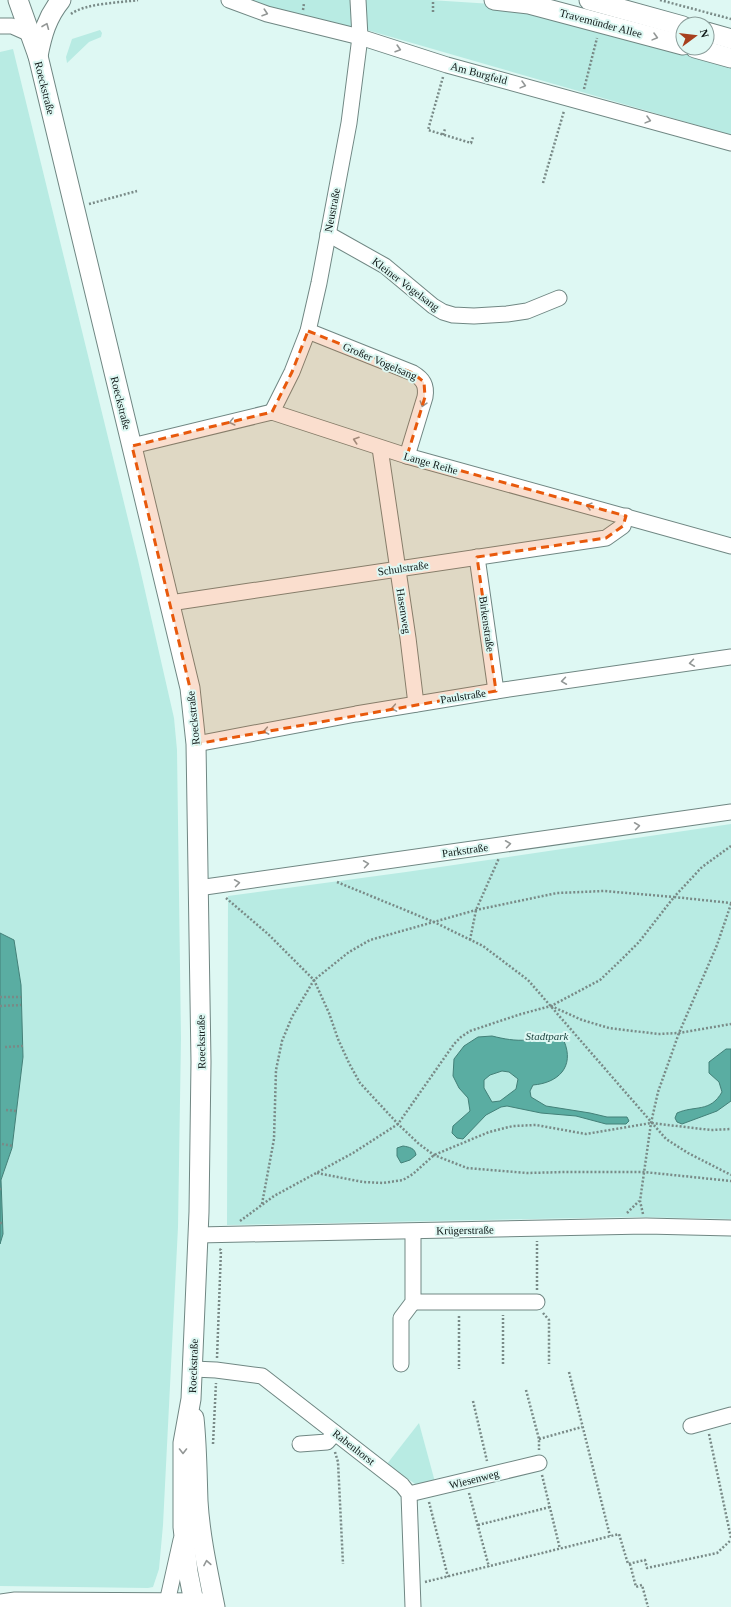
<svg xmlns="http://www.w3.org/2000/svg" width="731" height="1607" viewBox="0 0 731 1607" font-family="Georgia,serif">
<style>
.green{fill:#b8ebe3}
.water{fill:#5aada2;stroke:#438078;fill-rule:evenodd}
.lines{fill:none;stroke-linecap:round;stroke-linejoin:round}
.minor-casing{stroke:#708783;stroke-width:17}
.major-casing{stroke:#708783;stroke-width:21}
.path{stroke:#798a87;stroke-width:2.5;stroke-dasharray:2 2;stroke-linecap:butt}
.minor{stroke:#fff;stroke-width:15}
.major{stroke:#fff;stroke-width:19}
.oneway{stroke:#939796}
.marked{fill:#e8590c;fill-opacity:0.2;stroke:#e8590c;stroke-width:3;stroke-dasharray:8 5;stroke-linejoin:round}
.labels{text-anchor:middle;stroke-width:4;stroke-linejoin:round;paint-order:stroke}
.street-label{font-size:11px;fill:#0e1716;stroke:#def8f3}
.park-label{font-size:11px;font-style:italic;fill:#1f4641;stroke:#def8f3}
</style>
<rect width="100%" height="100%" fill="#def8f3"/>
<g class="green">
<path d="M247,0H430L508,5L731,65V135L367,30C327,23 284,16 247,0Z"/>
<path d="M100,30L102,33L101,37L89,42L67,63L66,57L72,39Z"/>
<path d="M13,49L138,560L174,718L177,750L181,1038L178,1227L163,1525L159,1569L153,1587L148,1588L0,1586V1244L3,1234L1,1180L12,1148L23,1057L21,985L14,940L0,933V52Z"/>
<path d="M731,824V1219L637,1217L227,1225L228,896L406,872Z"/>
<path d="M419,1423L435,1482L418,1486L387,1464Z"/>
</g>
<g class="water">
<path d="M0,933L14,940L21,985L23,1057L12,1148L1,1180L3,1234L0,1244Z"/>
<path d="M492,1036C504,1039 515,1041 527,1040C544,1039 547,1034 564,1041C575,1067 558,1083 533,1085L530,1091L531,1097L546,1106L590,1113L607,1117H627L629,1121L626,1124H606L576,1116L541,1113L507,1106L501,1107L486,1115L463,1139L457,1138L452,1133L453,1126L470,1111L468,1098L459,1088L453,1076L454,1059L464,1046L478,1037ZM502,1071L509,1072L518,1079L516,1089L500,1101L492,1102L484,1088V1080L490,1075Z"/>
<path d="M726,1049H731V1101L717,1111L682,1124L677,1122L675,1118L677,1113C695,1105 710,1113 722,1092L719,1082L709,1073V1062Z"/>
<path d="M403,1146C409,1147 415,1148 416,1155L410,1160L401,1163L397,1156V1148Z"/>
</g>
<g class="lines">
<defs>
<g id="minor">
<path d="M229,0L267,14L360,37L447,65L731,143"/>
<path d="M0,26H12L30,34"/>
<path d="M328,234L385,266L433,306L443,312L453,315L474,316L507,314L527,311L559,298"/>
<path d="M308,331L413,373C423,379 427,385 425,397L407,456"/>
<path d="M272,412L292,372L308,331L319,283L349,123L360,37L358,0"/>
<path d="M132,446L272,412L407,456L731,546"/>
<path d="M380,448L408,638L416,704"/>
<path d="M477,557L496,691"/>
<path d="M170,603L606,538L623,526L626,516"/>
<path d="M196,744L356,714L496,691L731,657"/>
<path d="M198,888L731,812"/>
<path d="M198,1235L646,1226L731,1228"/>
<path d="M413,1302H537"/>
<path d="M401,1364V1318L413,1302V1232"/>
<path d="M193,1369L216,1370L262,1376L402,1485L409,1494L413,1607"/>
<path d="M691,1426L731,1415"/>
<path d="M300,1444L327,1442L335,1433"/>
<path d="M409,1494L539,1463"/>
<path d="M0,1602L15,1600L214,1601"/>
<path d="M166,1607L181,1540"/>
</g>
<g id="major">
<path d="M18,0L38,56L190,688L196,744L201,1062L199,1212L191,1399L183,1443V1527L188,1572L195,1607"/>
<path d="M494,0L529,4L683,45"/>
<path d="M589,0L683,26"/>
<path d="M707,32L731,39"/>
<path d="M695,48L731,58"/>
<path d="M38,56C42,35 47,17 61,0"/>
<path d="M194,1418C197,1446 197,1473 198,1501C200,1536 208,1572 215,1607"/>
</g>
</defs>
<use href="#minor" class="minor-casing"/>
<use href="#major" class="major-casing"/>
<g class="path">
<path d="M660,0L731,19"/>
<path d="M303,10L304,3"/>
<path d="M433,12V0"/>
<path d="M71,14C86,3 118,3 138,0"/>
<path d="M443,77L428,130L471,143L473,137"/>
<path d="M584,89L597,38"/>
<path d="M443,135L445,129"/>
<path d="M543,183L564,111"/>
<path d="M89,204L137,191"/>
<path d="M337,882L434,922L483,946L528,980L666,1139L688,1153L731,1175"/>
<path d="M226,898L268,934L314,980L329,1013L338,1039L349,1063L360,1083L398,1124L419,1144L434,1155L467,1168L527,1173L565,1172H644L731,1181"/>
<path d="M470,940L476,910L499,858"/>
<path d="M0,997H21"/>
<path d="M0,1006L21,1005"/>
<path d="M551,1006L582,1020L609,1028L658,1034L679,1033L731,1024"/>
<path d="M5,1047L23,1046"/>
<path d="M6,1110L17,1111"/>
<path d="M2,1144L13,1146"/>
<path d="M317,1173L363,1182L383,1183L403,1180L413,1174L434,1155L489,1132L513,1126L536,1125L586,1134L651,1123L711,1130L731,1129"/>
<path d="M0,1189H1"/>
<path d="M262,1204L274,1139L276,1070L282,1041L292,1017L314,980L349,952L370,940L476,910L557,893L604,891L674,897L702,867L731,846"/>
<path d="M627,1213L639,1201"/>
<path d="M643,1214L640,1201L651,1123L658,1092L679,1033L717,945L731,904"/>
<path d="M240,1221L274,1196L353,1153L398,1124L454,1044L461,1037L470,1031L521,1014L551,1006L600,980L621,960L639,942L674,897L731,903"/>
<path d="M0,1223H3"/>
<path d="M537,1290V1241"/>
<path d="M543,1313L549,1320V1364"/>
<path d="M459,1316V1369"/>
<path d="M217,1358L221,1250L219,1249"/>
<path d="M503,1364V1315"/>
<path d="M569,1372L610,1536"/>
<path d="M526,1390L539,1439V1450"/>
<path d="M473,1401L487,1461"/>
<path d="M709,1434L731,1538"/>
<path d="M539,1439L582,1427"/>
<path d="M213,1444L216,1383"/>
<path d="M335,1452L338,1462L343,1564"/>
<path d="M542,1475L560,1549"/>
<path d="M469,1493L489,1567"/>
<path d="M429,1502L448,1577"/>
<path d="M478,1525L550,1507"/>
<path d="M630,1564L636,1587L642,1585L648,1607"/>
<path d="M425,1582L619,1534L628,1564L645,1560L647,1568L717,1553L731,1540"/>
</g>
<use href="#minor" class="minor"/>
<use href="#major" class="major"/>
</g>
<defs><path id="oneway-chevron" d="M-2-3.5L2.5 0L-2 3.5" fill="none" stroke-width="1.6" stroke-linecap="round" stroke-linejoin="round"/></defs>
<g class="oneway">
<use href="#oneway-chevron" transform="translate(265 13) rotate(18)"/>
<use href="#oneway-chevron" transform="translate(46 26) rotate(-68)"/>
<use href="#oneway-chevron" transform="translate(655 37) rotate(15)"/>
<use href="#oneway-chevron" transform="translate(398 49) rotate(17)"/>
<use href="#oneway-chevron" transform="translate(523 85) rotate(15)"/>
<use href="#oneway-chevron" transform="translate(648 120) rotate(15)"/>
<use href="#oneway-chevron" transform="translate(423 404) rotate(107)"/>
<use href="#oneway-chevron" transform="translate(232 422) rotate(166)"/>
<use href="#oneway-chevron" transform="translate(356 440) rotate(-162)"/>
<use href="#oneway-chevron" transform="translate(589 506) rotate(-165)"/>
<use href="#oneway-chevron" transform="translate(692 663) rotate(172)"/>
<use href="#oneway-chevron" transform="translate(564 681) rotate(172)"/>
<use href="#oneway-chevron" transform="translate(394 708) rotate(170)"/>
<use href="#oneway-chevron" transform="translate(266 731) rotate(169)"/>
<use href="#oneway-chevron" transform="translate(637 826) rotate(-8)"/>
<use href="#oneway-chevron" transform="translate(508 844) rotate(-8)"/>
<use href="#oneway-chevron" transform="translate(366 864) rotate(-8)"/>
<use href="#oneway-chevron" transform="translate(237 883) rotate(-8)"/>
<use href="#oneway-chevron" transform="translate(183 1451) rotate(90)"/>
<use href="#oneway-chevron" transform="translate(207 1563) rotate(-100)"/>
</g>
<path class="marked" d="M308,331L413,373L424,382L425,397L407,456L626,516L623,526L606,538L477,557L496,691L196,744L190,688L132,446L272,412L292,372Z"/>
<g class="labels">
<g class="street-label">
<text transform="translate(601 23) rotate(15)" y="4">Travemünder Allee</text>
<text transform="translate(479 73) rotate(15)" y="4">Am Burgfeld</text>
<text transform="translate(45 88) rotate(76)" y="4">Roeckstraße</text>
<text transform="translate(332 210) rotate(-79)" y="4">Neustraße</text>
<text transform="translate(406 284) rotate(37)" y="4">Kleiner Vogelsang</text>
<text transform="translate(380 361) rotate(23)" y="4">Großer Vogelsang</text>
<text transform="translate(121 403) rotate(76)" y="4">Roeckstraße</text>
<text transform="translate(431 463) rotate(16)" y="4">Lange Reihe</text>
<text transform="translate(403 568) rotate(-8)" y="4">Schulstraße</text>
<text transform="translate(404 611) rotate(81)" y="4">Hasenweg</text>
<text transform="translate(487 624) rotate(82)" y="4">Birkenstraße</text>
<text transform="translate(463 696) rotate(-9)" y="4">Paulstraße</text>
<text transform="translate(193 718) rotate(-96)" y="4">Roeckstraße</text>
<text transform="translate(465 850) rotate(-8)" y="4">Parkstraße</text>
<text transform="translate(201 1042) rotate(-91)" y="4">Roeckstraße</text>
<text transform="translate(465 1230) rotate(-1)" y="4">Krügerstraße</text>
<text transform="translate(193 1366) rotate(-88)" y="4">Roeckstraße</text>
<text transform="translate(354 1447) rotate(38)" y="4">Rabenhorst</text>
<text transform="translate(474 1479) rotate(-14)" y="4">Wiesenweg</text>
</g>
<g class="park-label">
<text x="547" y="1040">Stadtpark</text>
</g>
</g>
<g transform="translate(695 36) rotate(75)"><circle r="19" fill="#def8f3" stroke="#8b9e9b"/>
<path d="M0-3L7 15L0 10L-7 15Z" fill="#a7401e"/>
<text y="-6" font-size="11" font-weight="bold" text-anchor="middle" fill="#0e1716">N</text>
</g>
</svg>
